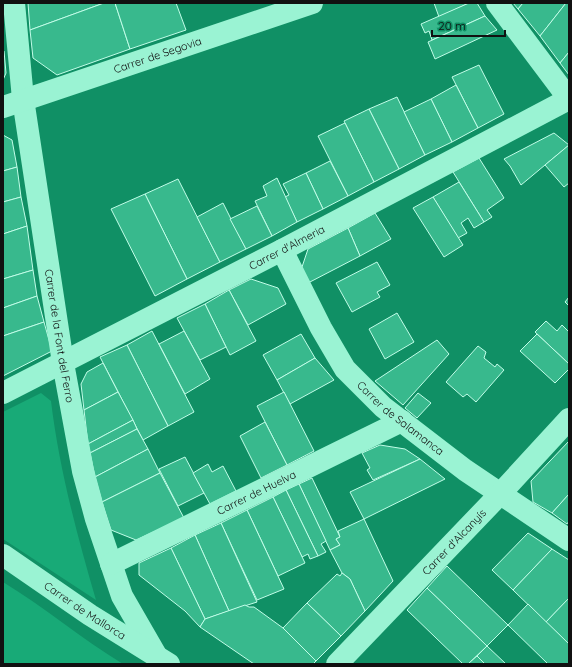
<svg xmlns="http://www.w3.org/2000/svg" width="572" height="667" viewBox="0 0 572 667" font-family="Quicksand,sans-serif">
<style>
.green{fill:#18aa77}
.building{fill:#38b98d;stroke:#c1fde8}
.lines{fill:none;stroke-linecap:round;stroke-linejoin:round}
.minor{stroke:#9af3d3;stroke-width:22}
.labels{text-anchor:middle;stroke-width:3.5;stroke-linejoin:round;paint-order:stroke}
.street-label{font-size:11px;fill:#111;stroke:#109065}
</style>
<rect width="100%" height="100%" fill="#109065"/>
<g class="green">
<path d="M41,393L51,401C59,468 77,535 96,600L3,539V412Z"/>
<path d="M3,582C44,607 82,639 123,664H3Z"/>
</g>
<g class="building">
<path d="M28,3H104L30,30Z"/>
<path d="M104,3H115L130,49L57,75L33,58L30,30Z"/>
<path d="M115,3H176L186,30L130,49Z"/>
<path d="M434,3H469L439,17Z"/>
<path d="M469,3H477L485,16L432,40L429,31L425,33L421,24Z"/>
<path d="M513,3H523L518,9Z"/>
<path d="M523,3H566L540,36L518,9Z"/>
<path d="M566,3H569V52L560,63L540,36Z"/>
<path d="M485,16L497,30L435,59L428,42Z"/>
<path d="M4,51L6,73L3,80V52Z"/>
<path d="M569,52V75L560,63Z"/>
<path d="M479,65L504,114L478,128L452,77Z"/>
<path d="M456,85L478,128L452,142L431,99Z"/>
<path d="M397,97L425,155L399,169L369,109Z"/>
<path d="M431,99L452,142L425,155L404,112Z"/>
<path d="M369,109L399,169L374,182L344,121Z"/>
<path d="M345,123L374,182L348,196L318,136Z"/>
<path d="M554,133L569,145L521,185L510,166L504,159Z"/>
<path d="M3,135L12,140L17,167L3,171Z"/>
<path d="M569,145V183L564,187L545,165Z"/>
<path d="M479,158L504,198L487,210L492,217L484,222L453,172Z"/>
<path d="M330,161L348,196L323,209L306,173Z"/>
<path d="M17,167L21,197L3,202V171Z"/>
<path d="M306,173L323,209L297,222L285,197L289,195L283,184Z"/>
<path d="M277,178L297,222L272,236L255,201L267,196L263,186Z"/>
<path d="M178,179L220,262L187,279L145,194Z"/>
<path d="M459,182L484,222L474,228L468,218L461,223L467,233L458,238L433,197Z"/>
<path d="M145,194L187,279L155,296L111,209Z"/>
<path d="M21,197L27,226L3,234V202Z"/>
<path d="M433,197L463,245L444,257L413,208Z"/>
<path d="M223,203L246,249L220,262L197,217Z"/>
<path d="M257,206L272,236L246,249L230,219Z"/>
<path d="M375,213L391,239L360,256L348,228Z"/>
<path d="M27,226L33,270L3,279V234Z"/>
<path d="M348,228L360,256L308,283L301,270L308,249Z"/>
<path d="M377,262L390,285L377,292L380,297L352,312L336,283Z"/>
<path d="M33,270L37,296L3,308V279Z"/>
<path d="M251,279L278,288L286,304L248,325L229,290Z"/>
<path d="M229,290L256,341L230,355L205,304Z"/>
<path d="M37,296L44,322L3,336V308Z"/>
<path d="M569,297V306L565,302Z"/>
<path d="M205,304L226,347L200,360L177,318Z"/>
<path d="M397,313L414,342L385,359L369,329Z"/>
<path d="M546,321L557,331L562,325L569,332V364L535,332Z"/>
<path d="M44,322L52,351L3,376V336Z"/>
<path d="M152,331L194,412L168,426L127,345Z"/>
<path d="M184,331L210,379L185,394L159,344Z"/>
<path d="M301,334L315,358L277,380L263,355Z"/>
<path d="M537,334L569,364V369L555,383L520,351Z"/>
<path d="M437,340L449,354L403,405L375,381Z"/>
<path d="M127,345L168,426L143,440L100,357Z"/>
<path d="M478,346L486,352L484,358L495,367L497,364L504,370L476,402L467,394L463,397L446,382Z"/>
<path d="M315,358L334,380L290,404L277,380Z"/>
<path d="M103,363L118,392L84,410L81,384L87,372Z"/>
<path d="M118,392L133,420L88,444L84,410Z"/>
<path d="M284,392L314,451L287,465L257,406Z"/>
<path d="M418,393L431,403L417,418L405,408Z"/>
<path d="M133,420L137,429L90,453L88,444Z"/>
<path d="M265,422L287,465L261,478L240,436Z"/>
<path d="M137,429L148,449L95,477L90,453Z"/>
<path d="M569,441V494L552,513L533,502L531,481Z"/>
<path d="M380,445L405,449L420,459L373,480L367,470L370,468L362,453Z"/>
<path d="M148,449L160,473L102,502L95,477Z"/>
<path d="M185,457L204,493L178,506L159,469Z"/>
<path d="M420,459L445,479L364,519L350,492Z"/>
<path d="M208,464L212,472L223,466L236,491L210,504L193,473Z"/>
<path d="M160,473L184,518L136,540L111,530L102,502Z"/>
<path d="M312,478L340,537L336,539L340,545L330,550L299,484Z"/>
<path d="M299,484L326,541L321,544L326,552L318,556L286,490Z"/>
<path d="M286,490L318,556L310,559L308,554L302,557L273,497Z"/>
<path d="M569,494V521L567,524L552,513Z"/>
<path d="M273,497L305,563L278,576L247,510Z"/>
<path d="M247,510L284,589L257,600L221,523Z"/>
<path d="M364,519L393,581L365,611L350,579L342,573L330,550L340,545L336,539L340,537L338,531Z"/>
<path d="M221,523L257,602L229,611L195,535Z"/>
<path d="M528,533L552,549L513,590L492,570Z"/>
<path d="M195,535L229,611L205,619L171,548Z"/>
<path d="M171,548L205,619L200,627L185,611L139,575V563Z"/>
<path d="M552,549L569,560V598L546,622L513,590Z"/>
<path d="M447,566L508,625L487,646L427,588Z"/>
<path d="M342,573L350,579L365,611L341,636L307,603L337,574L340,576Z"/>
<path d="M427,588L487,646L468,664H463L407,610Z"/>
<path d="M569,598V644L546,622Z"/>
<path d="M307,603L341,636L316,661L283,628Z"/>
<path d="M528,604L569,644V664H548L508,625Z"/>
<path d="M245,605L249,607H254L283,628L316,661L313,664H254L200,627L205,619Z"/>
<path d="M487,646L506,664H485L477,656Z"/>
<path d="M477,656L485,664H468Z"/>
</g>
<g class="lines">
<g class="minor">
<path id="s1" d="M14,3L23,99L63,363L83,471L96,519L122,596L156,655"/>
<path d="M497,3L569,99"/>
<path id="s2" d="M3,107L312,3"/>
<path id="s3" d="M282,250L321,328L345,369L383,407L465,470L569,540"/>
<path id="s4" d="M3,393L282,250L569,99"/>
<path id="s5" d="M3,555L90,615L169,664"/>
<path id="s6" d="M111,564L402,421"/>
<path id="s7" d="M337,664L500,494L569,419"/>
</g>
</g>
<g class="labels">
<g class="street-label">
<text dy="4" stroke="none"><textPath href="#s2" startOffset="163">Carrer de Segovia</textPath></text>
<text dy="4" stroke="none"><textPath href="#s4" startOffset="319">Carrer d'Almeria</textPath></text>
<text dy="4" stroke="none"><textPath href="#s1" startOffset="336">Carrer de la Font del Ferro</textPath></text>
<text dy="4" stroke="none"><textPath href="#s3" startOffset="209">Carrer de Salamanca</textPath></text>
<text dy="4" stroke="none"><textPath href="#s6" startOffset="162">Carrer de Huelva</textPath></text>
<text dy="4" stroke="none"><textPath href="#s7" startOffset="169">Carrer d'Alcanyís</textPath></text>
<text dy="4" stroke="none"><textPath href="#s5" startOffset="99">Carrer de Mallorca</textPath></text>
</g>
</g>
<rect width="572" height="667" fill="none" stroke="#111111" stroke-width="8"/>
<path d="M432 30v6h73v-6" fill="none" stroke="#111111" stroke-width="2"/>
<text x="438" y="30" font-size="12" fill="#111111" stroke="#109065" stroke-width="3" paint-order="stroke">20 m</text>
</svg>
